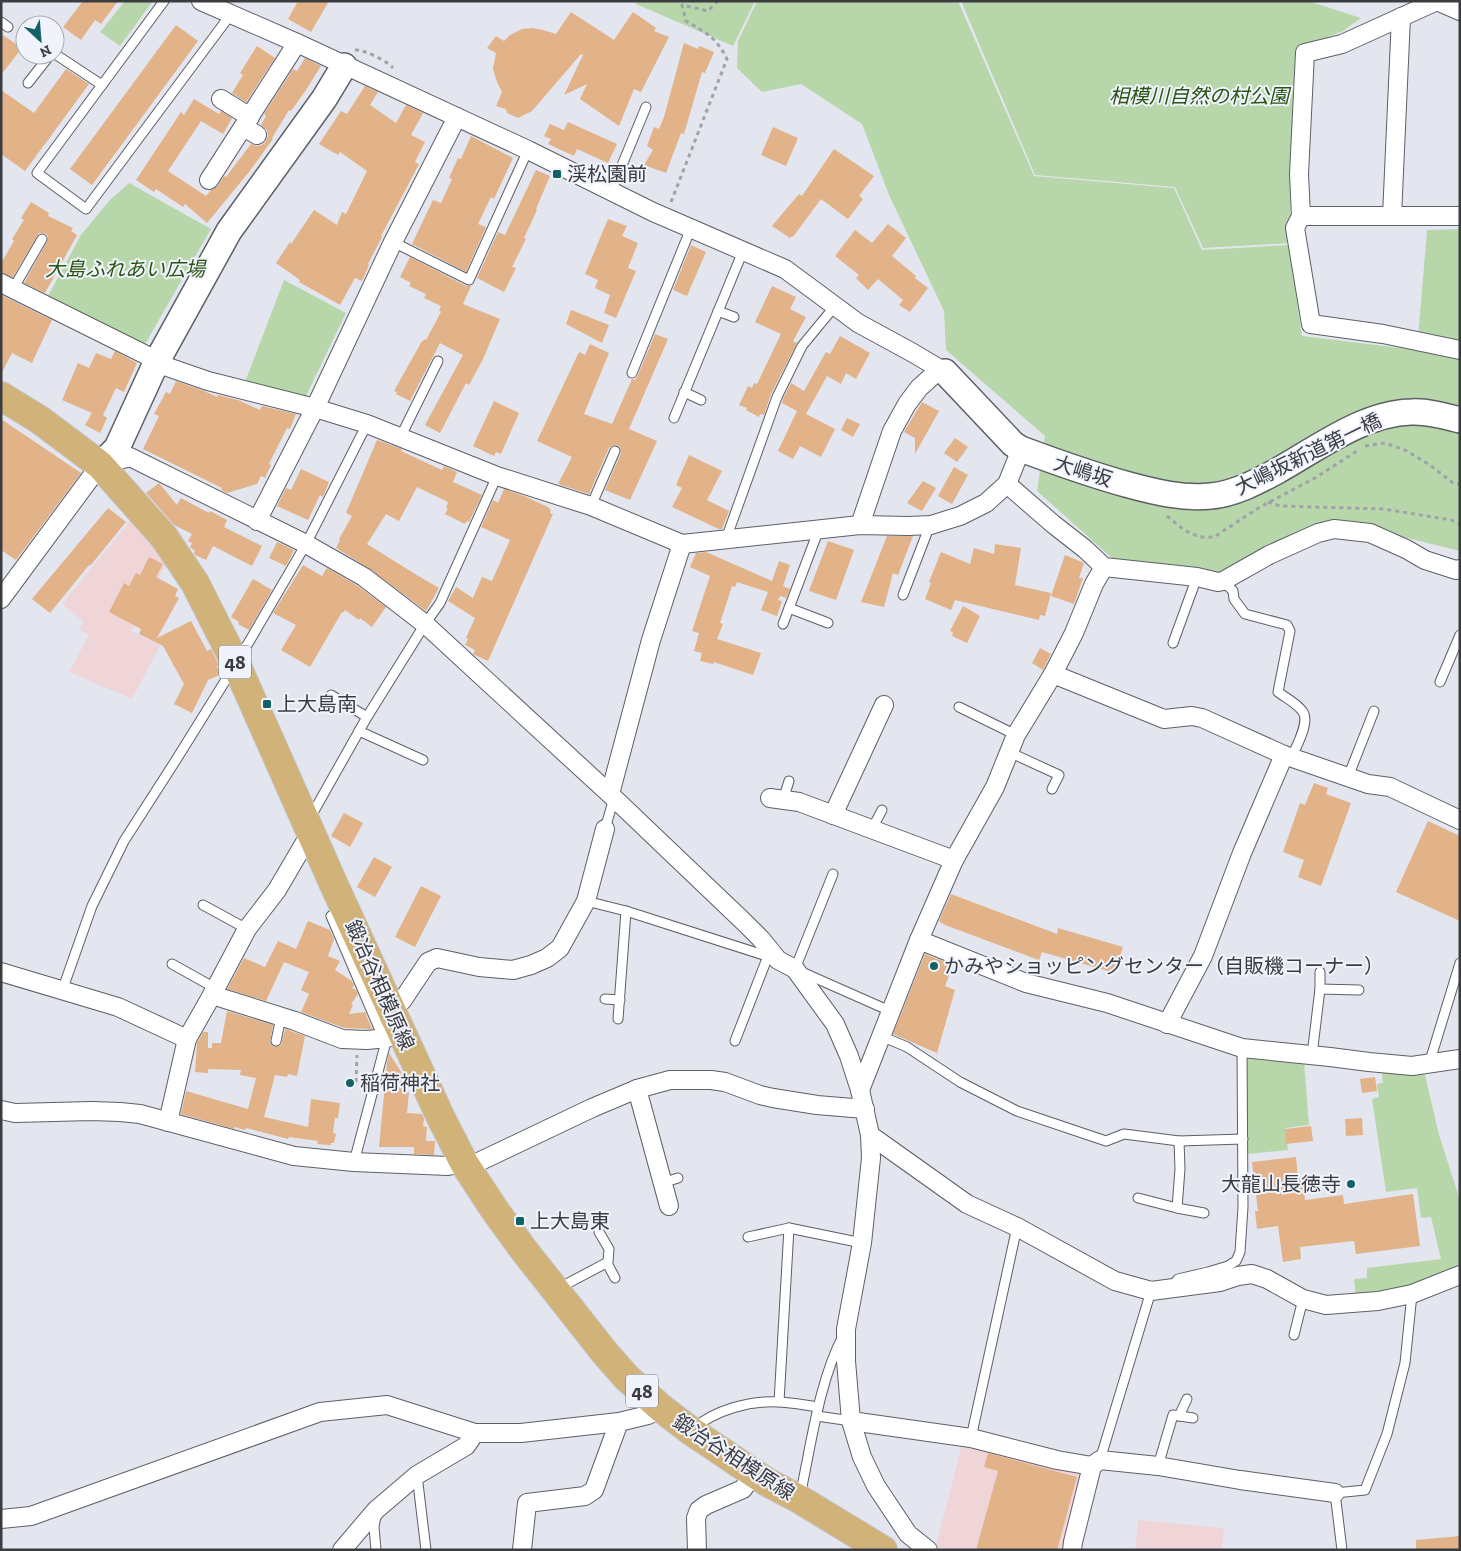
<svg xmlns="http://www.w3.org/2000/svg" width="1461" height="1551" viewBox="0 0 1461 1551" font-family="'Zilla Slab','Noto Sans JP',serif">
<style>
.commercial{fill:#f0d5d8}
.green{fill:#b7d7ab}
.building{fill:#e2b288}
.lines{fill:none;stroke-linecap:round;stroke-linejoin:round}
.lane-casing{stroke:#5d5f67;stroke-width:11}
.street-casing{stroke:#5d5f67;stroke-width:20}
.secondary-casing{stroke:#5d5f67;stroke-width:28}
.primary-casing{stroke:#c4c4c6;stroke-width:30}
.path{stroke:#a0a2a9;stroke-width:3;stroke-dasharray:4 4;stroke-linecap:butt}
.lane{stroke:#fff;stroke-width:9}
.street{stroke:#fff;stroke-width:18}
.secondary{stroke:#fff;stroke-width:25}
.primary{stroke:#d1b279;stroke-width:28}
.poi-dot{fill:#116267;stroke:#f0f3fc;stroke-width:2}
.labels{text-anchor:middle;stroke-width:4;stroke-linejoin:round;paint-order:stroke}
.shield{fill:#f0f3fc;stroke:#717378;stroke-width:1}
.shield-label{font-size:19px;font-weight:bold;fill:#3b3c40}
.park-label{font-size:20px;font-style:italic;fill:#285510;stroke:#f0f3fc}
.poi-label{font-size:20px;fill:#3b3c40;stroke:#f0f3fc;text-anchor:start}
.street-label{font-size:20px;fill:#3b3c40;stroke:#f0f3fc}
</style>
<rect width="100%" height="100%" fill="#e3e6ef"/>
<g class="commercial">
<path d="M131,520L156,549L166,564L131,631L160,646L132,699L69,672L89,635L80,630L83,621L62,604Z"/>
<path d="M963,1441L1086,1474L1068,1550L935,1549Z"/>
<path d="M1138,1520L1224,1528L1222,1550H1135Z"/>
</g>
<g class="green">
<path d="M125,1H153L120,46L100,32Z"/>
<path d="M636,1H755L733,46L636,4Z"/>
<path d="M757,1H958L1034,176L1174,188L1202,250L1289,245L1302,336L1417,350L1427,230L1460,229V551L1343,522L1238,575L1113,559L1037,491L1045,436L946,350L944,311L889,195L862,124L801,84L762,92L737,68L738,41Z"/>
<path d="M961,1H1308L1361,18L1343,31L1299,48L1291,170L1290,243L1203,248L1175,187L1035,175Z"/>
<path d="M129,183L211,229L144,346L48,296L81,235L109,201Z"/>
<path d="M284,280L346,313L305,398L245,382Z"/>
<path d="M1250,1056L1304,1062L1309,1125L1285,1128L1288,1150L1247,1154V1059Z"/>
<path d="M1424,1071L1439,1135L1460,1200V1270L1400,1293L1356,1298L1354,1279L1367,1278V1268L1441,1259L1431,1217L1421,1218L1417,1188L1386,1192L1372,1099L1379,1097L1377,1084L1383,1083L1382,1072Z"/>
</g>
<g class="building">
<path d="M83,1H118L101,24L95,20L81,40L63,27Z"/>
<path d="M298,1H329L311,32L288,19Z"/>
<path d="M571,12L614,40L633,12L656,28L654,31L669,37L641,92L634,89L619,126L580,99L587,84L564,95L583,55L581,54L532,111L518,118L507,113L506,109L496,106L502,92L497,82L493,69L496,53L487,48L496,36L504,41L510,35L522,29L532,28L543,30L556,34Z"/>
<path d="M176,25L198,41L92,185L70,169Z"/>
<path d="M1,34L22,48L1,75Z"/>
<path d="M684,43L698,49L699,46L714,52L705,73L702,72L684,134L681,133L666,173L644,165L653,150L647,146L654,127L659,129L664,117Z"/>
<path d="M257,46L275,58L246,102L232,93L243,75L240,73Z"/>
<path d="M305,58L321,66L306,90L291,111L289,110L272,138L273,139L249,172L207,223L185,204L183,207L156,189L154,192L136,180L181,112L184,115L194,99L219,114L221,111L232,118L223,134L201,121L168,171L206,196L211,190L218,186L224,176L226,177L251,144L257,146L262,145L266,141L268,136L267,130L261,125L266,116L264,114L293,69L297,71Z"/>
<path d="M66,69L89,84L25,171L1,154V90L34,113Z"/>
<path d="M365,86L378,92L370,105L396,123L406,105L423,113L411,135L425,142L415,162L419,164L381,236L382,237L368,264L369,265L362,281L355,278L340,305L299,282L300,280L276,263L290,242L291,244L314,210L337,225L342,212L346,214L367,171L340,152L338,155L319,144L341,111L347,114Z"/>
<path d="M568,122L617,144L608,163L577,149L574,156L548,144L551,139L544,136L550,124L564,130Z"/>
<path d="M773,127L798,138L786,166L761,155Z"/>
<path d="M471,136L513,158L494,199L491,197L478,224L486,227L466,272L412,244L433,200L441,203L452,179L449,178L458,158L461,159Z"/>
<path d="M834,149L874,176L859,196L863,199L848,219L821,199L793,237L792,236L790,238L772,226L799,194L802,196Z"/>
<path d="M536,170L550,176L536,209L537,210L524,238L526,239L512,267L516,268L504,292L477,278L498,232L505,235Z"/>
<path d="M31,202L49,213L48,216L73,228L71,231L77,235L45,293L24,283L47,242L48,236L45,233H39L37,236L13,277L1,273V263L14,241L12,239L24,220L21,218Z"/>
<path d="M608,219L627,226L622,236L638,243L628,268L636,271L616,318L604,313L610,295L595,288L598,280L585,274Z"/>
<path d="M888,224L906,238L892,256L916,276L915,278L928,288L910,312L899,305L903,300L878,279L868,290L856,278L859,275L835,256L855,230L872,243Z"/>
<path d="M691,245L706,252L687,296L673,290Z"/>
<path d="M410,257L466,286H471L463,304L500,319L483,359L469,385L466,383L440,433L425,425L463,355L440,343L410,401L396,394L397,392L394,391L422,341H423L425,339L426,340L441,312L439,311L441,306L424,298L426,294L409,286L411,283L400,277Z"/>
<path d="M772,286L796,297L790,309L806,317L793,341L797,343L771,394L764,415L760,414L759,417L746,410L747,408L739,405L748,386L752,388L754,383L757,384L781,334L755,322Z"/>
<path d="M1,295L52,320L32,363L12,353L1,374Z"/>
<path d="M571,310L609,325L602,343L566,324Z"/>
<path d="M655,334L668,339L629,429L657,441L630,500L605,490L621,453L620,448L617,445L612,446L609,448L589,494L558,484L572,457L537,441L579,352L585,355L590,344L609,353L584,414L612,424L632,379L635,380L638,375Z"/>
<path d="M840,336L870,353L856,379L846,373L841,384L827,376L806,414L835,429L821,457L800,446L793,459L778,451L797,411L782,403L783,399L791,383L804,391L826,352L830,354Z"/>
<path d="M115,351L137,363L124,392L116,388L103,415L107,418L100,433L85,425L92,413L62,400L78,363L89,368L96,353L111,359Z"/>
<path d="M176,381L204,391L217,397L218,395L238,400L260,410L262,406L296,414L290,429L287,428L269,464L271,465L265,478L261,476L257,484L227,493L221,490L222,488L143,449L159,416L154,414L166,392L170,394Z"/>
<path d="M494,401L519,413L501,454L496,452L494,456L473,446Z"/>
<path d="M922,402L939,411L915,454V438L904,432Z"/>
<path d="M847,418L860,424L853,437L841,430Z"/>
<path d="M1,419L81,473L16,560L1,550Z"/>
<path d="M955,438L968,447L957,462L944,453Z"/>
<path d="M377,440L402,449L401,451L442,470L444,466L457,472L453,482L482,495L469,522L467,521L465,524L445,514L448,509L446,508L448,502L417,487L399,521L386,514L367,544L415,574L439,588L426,611L370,569L336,548L340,540L339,539L352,516L346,513Z"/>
<path d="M689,455L722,471L707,500L729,511L722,529H719L672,507L682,488L676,485Z"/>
<path d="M954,467L968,475L952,504L938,496Z"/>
<path d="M301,469L329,482L323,497L320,495L308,520L277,506L286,488L291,490Z"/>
<path d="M923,481L936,488L922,511L907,503Z"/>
<path d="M159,483L177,505L181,498L209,513L210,511L227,520L224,527L262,546L252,566L213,546L206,560L195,555L194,553L195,551L190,547L192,543L188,541L192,534L174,525L146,493Z"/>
<path d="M504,489L524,496L550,508L549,509L551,510L550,513L553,514L488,661L475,655L473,654L475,650L465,645L468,639L466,638L475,618L448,601L456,587L473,598L482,577L492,581L510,540L481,527L493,500L498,503Z"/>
<path d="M108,508L126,522L90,566L89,565L50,613L32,599Z"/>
<path d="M887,536H913L898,575L893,573L884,607L861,602Z"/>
<path d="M828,541L854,550L836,600L809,591Z"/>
<path d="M277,542L294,550L286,566L269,558Z"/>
<path d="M995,544L1021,548L1015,585L1051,593L1045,616L1040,615L1039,620L955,600L951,610L925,599L931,583L929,582L941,552L970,564L974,548L994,554Z"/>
<path d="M706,552L772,581L779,561L790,565L783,586L790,589L786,598L780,596L778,600L782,601L777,616L761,610L768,592L737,582L735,587L732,586L720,623L723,624L717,639L761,653L753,675L714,662L713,664L700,661L702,653L694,651L699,633L692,631L710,576L690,567L696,553Z"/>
<path d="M1065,555L1084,563L1079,578H1083L1074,604L1051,596Z"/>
<path d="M149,557L163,564L156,577L178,589L175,596L179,598L157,638L191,621L207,651L211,649L219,665L217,666L220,675L208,680L192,713L174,704L184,684L163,646L139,634L141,629L109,612L124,583L129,586L136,573L140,575Z"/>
<path d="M303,565L322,576L327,568L358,586L386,607L372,627L360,618L359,620L345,610L343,613L342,612L310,667L281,650L296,625L273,613Z"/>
<path d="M253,579L272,590L249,630L238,624L239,622L231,617Z"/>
<path d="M963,606L980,616L967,643L952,636L953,632L950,631Z"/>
<path d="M1040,648L1051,654L1043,670L1032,663Z"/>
<path d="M1314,783L1328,788L1326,794L1351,803L1321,886L1298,877L1304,860L1283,852L1300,803L1305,805Z"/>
<path d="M344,813L363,823L350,847L331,836Z"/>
<path d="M1428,821L1460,836V921L1396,892Z"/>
<path d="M374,857L392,867L375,897L357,887Z"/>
<path d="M421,886L441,896L415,947L395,937Z"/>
<path d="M951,894L1057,934L1058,928L1123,947L1115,973L1042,952L1039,960L945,925L939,921Z"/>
<path d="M308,921L330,930L334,939L328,956L340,961L335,970L352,981L354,985L352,988L356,990L358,994L351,1004L353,1005L349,1014L365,1012L372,1029L344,1028L301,1012L309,994L301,990L309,972L284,962L266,1001L227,989L244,958L265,967L278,941L296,949Z"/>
<path d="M925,954L953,965L945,986L955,990L937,1053L893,1034Z"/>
<path d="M227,1011L273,1025L270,1042L274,1047L281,1045L285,1029L305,1036L297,1076L288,1074L287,1077L275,1075L264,1117L308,1127L311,1099L340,1103L338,1118H335L333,1133L336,1134L334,1143H331V1145L317,1144L318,1141L289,1137L288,1139L246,1128L245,1130L234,1127V1129L181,1114L186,1091L248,1109L256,1078L240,1075L241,1070L208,1069V1073L195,1072L197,1043L203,1032H208V1048H212V1043H221Z"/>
<path d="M389,1053L407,1081L406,1092H409L407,1113L422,1114L424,1119L423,1126L427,1127L426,1141H435L434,1155L414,1154V1147H379L387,1063Z"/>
<path d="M1375,1077L1377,1091L1362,1093L1360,1079Z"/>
<path d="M1362,1118L1363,1135L1346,1136L1345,1119Z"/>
<path d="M1311,1126L1313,1141L1286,1144L1285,1129Z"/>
<path d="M1296,1157L1298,1177L1302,1176L1305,1200L1343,1195L1344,1204L1413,1194L1420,1246L1356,1254L1354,1241L1300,1247L1301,1259L1283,1262L1278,1226L1257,1229L1255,1211H1258L1252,1162Z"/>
<path d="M988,1453L1077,1477L1057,1550H976L998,1471L984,1467Z"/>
<path d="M1460,1536V1550H1416V1540Z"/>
</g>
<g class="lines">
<defs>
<g id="lane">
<path d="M164,1L37,173L86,209L231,14"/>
<path d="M1,22L8,27"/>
<path d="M55,54L102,85"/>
<path d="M28,83L50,55"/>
<path d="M611,192L646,107"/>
<path d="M393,242L469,280L528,150"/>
<path d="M13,289L42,239"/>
<path d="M718,311L734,317"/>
<path d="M632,373L691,228"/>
<path d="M684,392L701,400"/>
<path d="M674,418L743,251"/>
<path d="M400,438L438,361"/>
<path d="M591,506L615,451"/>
<path d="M726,539L777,397L802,346L835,306"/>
<path d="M1223,581L1233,591L1234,599L1245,614L1287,625L1290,631L1278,692C1286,698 1298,704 1303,712C1310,723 1296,746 1292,757"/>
<path d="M903,595L930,525"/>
<path d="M789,608L828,623"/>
<path d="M783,624L819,529"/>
<path d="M1173,643L1197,577"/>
<path d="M239,659L306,544L367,424"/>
<path d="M1440,682L1460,635"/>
<path d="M331,695L367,717"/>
<path d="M959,707L1016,735"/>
<path d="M359,731L423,760"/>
<path d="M1009,752L1059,775L1052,789"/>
<path d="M1348,777L1374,711"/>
<path d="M783,800L789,781"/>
<path d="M310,818L367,717L425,624L440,603L497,476"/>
<path d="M605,829L614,798"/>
<path d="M872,829L882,810"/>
<path d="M833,874L795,969L890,1011"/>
<path d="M586,901L626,911L773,958"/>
<path d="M203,905L247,929"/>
<path d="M342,909L331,916L379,1028L387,1038L354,1162"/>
<path d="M172,964L215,988"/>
<path d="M1320,989L1359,990"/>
<path d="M62,991L92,906L124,841L176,760L232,670"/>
<path d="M605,999L620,1000"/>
<path d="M618,1019L626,911"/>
<path d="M881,1036L907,1047L960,1082L1017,1111L1106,1141L1124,1134L1179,1141L1243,1139"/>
<path d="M276,1041L281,1017"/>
<path d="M735,1041L768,956"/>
<path d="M1312,1055L1320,989V972"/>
<path d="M1429,1064L1460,963"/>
<path d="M662,1183L678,1178"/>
<path d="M1138,1198L1177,1208L1204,1213"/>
<path d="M1177,1208L1180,1169L1179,1141"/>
<path d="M748,1237L789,1228L862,1243"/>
<path d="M607,1263L615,1278"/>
<path d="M1174,1284L1178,1279L1208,1272L1228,1266L1236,1261L1240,1252L1243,1207L1242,1048"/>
<path d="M559,1288L608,1262L609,1249L599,1232"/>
<path d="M1294,1335L1303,1299"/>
<path d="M779,1402L789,1228"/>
<path d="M817,1416L851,1421"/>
<path d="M1179,1416L1187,1399"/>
<path d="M693,1429C715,1410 750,1400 780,1402C793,1403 806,1405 818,1407"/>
<path d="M971,1438L1017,1227"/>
<path d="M1100,1460L1151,1291"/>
<path d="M1158,1466L1173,1415L1193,1418"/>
<path d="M417,1475L426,1550"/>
<path d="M800,1496C811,1446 819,1381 843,1336"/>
<path d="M376,1516L374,1527L376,1550"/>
<path d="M1342,1550L1335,1493L1365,1490L1387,1434L1405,1363L1412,1294"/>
</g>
<g id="street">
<path d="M201,1L297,43L528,150L653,212L785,269L858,323L913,353L945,372"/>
<path d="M1460,11L1437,1L1342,44L1305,53L1299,174L1301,216L1295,228L1311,324L1383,334L1460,350"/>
<path d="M221,99L250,117"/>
<path d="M244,127L257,135"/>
<path d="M209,180L297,43"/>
<path d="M1301,216H1460"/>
<path d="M1392,216L1401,17"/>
<path d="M1,283L146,355L156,363L208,381L315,408L367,424L497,476L591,506L682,544L860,525L908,526L931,525L960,516L986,503L1007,484L1021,449"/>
<path d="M1007,484L1053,524L1085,549L1104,567L1197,577L1218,582L1223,581L1269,555L1318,533L1334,529L1370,533L1406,549L1425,560L1456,570L1460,569"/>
<path d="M257,521L315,408L393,242L457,117"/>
<path d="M860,525L892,431L907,404L919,388L940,369"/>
<path d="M1,599L100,465L130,457L306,544L364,577L425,624L614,798L744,922L761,939L778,960L795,969L835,1024L849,1056L860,1090L870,1135L871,1158L862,1243L846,1329V1361L851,1421L862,1457L876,1486L908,1534L928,1550"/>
<path d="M1053,674L1164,719L1192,716L1202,718L1284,755L1368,784L1390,787L1460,820"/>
<path d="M610,794L651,640L682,544"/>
<path d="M770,798L799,802L954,860"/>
<path d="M833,815L884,705"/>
<path d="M919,940L1026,983L1107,1003L1242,1048L1330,1057L1369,1062L1412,1066L1460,1059"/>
<path d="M1,972L118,1007L187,1039"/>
<path d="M212,995L247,929L277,890L311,832"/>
<path d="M402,1001L428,962L437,958L479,967L513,970L531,965L547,958L560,948L586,901L605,829"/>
<path d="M1167,1024L1203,956L1242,853L1284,755"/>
<path d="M637,1089L669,1206"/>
<path d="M860,1090L919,940L954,860L995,787L1016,735L1053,674L1074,633L1094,584L1104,567"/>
<path d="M1,1110L15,1113L92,1111L120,1112L140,1114L294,1156L354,1162L448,1166L464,1163"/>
<path d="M168,1122L187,1039L212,995L295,1021L342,1039L367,1040L387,1038"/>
<path d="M870,1135L967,1204L1017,1227L1115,1281L1151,1291L1220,1282L1238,1276L1252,1274L1267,1279L1303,1299L1326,1305L1378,1301L1412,1294L1460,1275"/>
<path d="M468,1167L592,1108L637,1089L670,1080H711L725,1082L760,1095L773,1098L817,1105L865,1109"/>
<path d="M851,1421L971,1438L1057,1460L1092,1466L1100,1460L1158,1466L1240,1480L1335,1493"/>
<path d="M1,1519L31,1516L320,1412L387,1405L475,1433H521L619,1422L648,1415L661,1408"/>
<path d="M342,1550L376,1510L417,1475L466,1446L475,1433"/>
<path d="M522,1550L527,1503L585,1496L594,1490L619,1422"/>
<path d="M697,1550L696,1518L699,1510L706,1505L743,1489L754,1473"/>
<path d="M1072,1550L1073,1542L1092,1466"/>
</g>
<g id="secondary">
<path d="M945,372L1013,444L1021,449C1056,462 1092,475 1129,485C1155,492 1183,499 1211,496C1234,494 1257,482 1277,471C1318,448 1364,413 1411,412C1427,411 1445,416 1460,420"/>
<path d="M100,465L117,448L156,363L229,231L324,99L344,66"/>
</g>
<path id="primary" d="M1,396L40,420L100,465L164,537L195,583L236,664L334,885L440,1116L464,1163L494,1209L523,1249L605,1353L627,1378L661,1408L691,1431L767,1482L799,1499L883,1550"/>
</defs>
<use href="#lane" class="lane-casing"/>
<use href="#street" class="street-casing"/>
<use href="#secondary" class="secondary-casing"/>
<use href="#primary" class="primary-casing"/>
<g class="path">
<path d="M355,50C363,49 389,62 393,68"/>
<path d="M671,202L727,59C717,38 705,32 686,21L682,5L708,11L718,1"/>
<path d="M1365,446L1385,443L1405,450L1430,465L1453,483L1460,484"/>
<path d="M1268,502L1280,506L1384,509L1451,520L1460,524"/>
<path d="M1167,516L1184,530L1199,537H1214L1260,507L1315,478L1357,451"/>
<path d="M356,1082L357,1055"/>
</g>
<use href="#lane" class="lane"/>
<use href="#street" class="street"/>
<use href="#secondary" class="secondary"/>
<use href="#primary" class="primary"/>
</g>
<g class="poi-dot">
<rect x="552" y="169" width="10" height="10" rx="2.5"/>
<rect x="262" y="699" width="10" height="10" rx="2.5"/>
<circle cx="934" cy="966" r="5"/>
<circle cx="350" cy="1083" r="5"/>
<circle cx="1351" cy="1184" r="5"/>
<rect x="515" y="1216" width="10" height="10" rx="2.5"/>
</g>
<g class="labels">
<g class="shield">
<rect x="219" y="645.5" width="32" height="33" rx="4"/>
<rect x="626" y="1374.5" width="32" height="33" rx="4"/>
</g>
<g class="shield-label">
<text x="235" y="669">48</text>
<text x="642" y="1398">48</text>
</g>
<g class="park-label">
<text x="1199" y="103">相模川自然の村公園</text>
<text x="125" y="276">大島ふれあい広場</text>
</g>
<g class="poi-label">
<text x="567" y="181">渓松園前</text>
<text x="277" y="711">上大島南</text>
<text x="944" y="973">かみやショッピングセンター（自販機コーナー）</text>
<text x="360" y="1090">稲荷神社</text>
<text x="1341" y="1191" text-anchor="end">大龍山長徳寺</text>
<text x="530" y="1228">上大島東</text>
</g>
<g class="street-label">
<text transform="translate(1308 454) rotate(-26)" y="7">大嶋坂新道第一橋</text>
<text transform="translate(1083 471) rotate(18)" y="7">大嶋坂</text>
<text transform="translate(380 985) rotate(66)" y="7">鍛冶谷相模原線</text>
<text transform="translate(734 1457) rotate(33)" y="7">鍛冶谷相模原線</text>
</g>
</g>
<rect width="1461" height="1551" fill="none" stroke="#3b3c40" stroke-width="5"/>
<g transform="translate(40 40) rotate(154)"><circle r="24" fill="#f0f3fc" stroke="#a8aab1"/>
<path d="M0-4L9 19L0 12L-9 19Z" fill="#116267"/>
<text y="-8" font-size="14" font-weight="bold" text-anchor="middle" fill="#3b3c40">N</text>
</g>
</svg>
